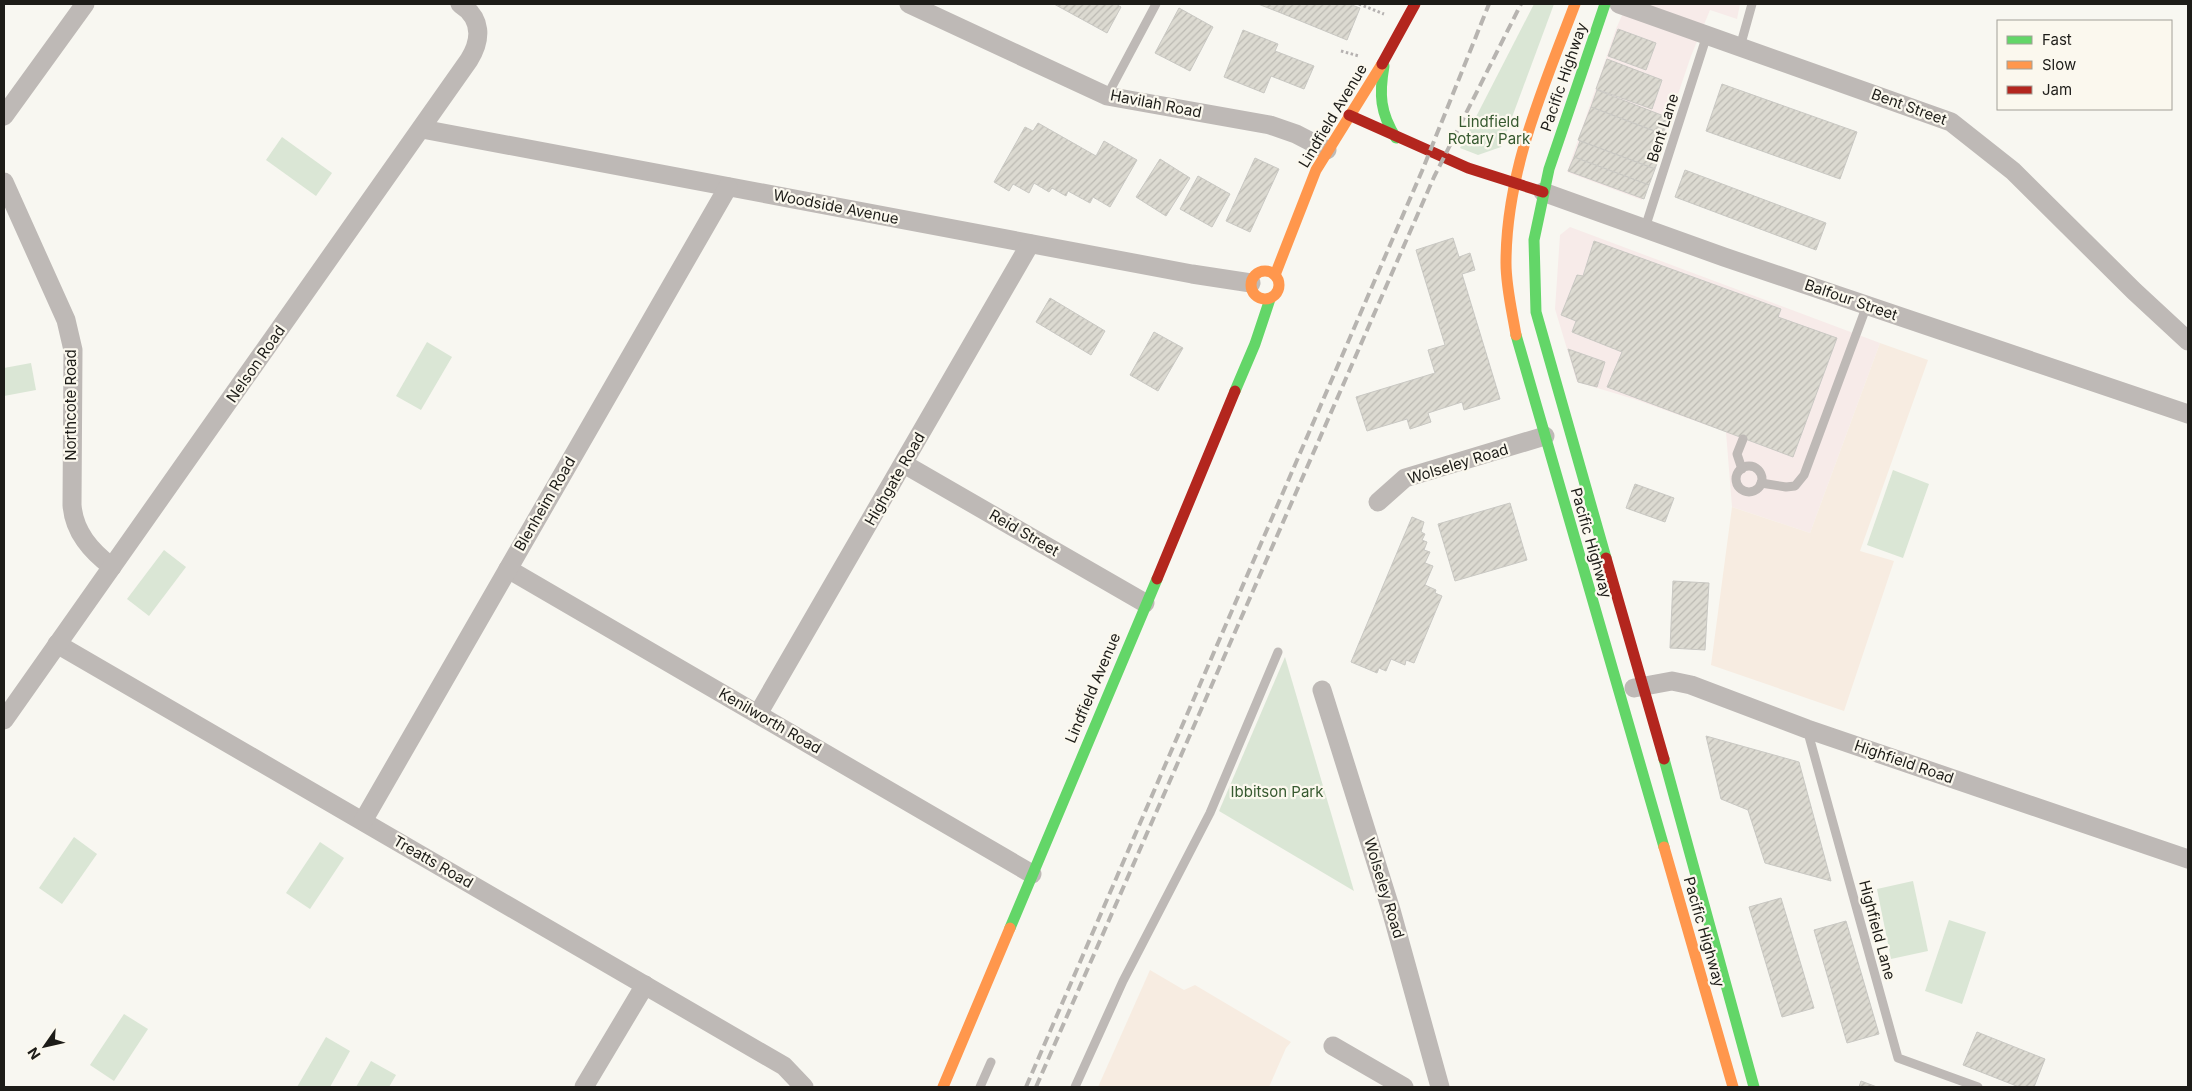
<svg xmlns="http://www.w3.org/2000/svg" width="2192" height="1091" viewBox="0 0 2192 1091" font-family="Inter,sans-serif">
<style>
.commercial{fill:#f7ebe9}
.education{fill:#f7ece1}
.green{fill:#dae6d5}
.building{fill:url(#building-hatch);stroke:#c9c8c3}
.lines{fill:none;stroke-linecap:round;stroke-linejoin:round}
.path{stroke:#b5b1b0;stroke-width:3;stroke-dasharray:2.5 2.5;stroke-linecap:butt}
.lane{stroke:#beb9b6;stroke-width:9}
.street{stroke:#beb9b6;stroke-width:19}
.fast{stroke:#63d668;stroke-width:11}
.slow{stroke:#ff974d;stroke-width:11}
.jam{stroke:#b3261e;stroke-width:11}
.rail{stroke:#b7b4b0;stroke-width:4;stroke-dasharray:10 5;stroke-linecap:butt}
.labels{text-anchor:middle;stroke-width:4.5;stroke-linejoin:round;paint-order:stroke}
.street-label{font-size:15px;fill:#1d1c18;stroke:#fbf8ee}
.park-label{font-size:15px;fill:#36592f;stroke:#fbf8ee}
</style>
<defs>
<pattern id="building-hatch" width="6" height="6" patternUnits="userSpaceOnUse" patternTransform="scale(1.25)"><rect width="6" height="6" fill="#dcdad1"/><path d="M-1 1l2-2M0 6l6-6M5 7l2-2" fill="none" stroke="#bcbab3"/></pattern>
</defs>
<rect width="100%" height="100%" fill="#f8f7f1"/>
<g class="commercial">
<path d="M1627,4H1740L1737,19L1710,10L1691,56L1642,200L1567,172L1616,29Z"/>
<path d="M1570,227L1880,343L1810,533L1732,507L1726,432L1634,399L1577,382L1555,309L1560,235Z"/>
</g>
<g class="education">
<path d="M1880,343L1928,360L1860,551L1894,561L1844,711L1711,665L1732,507L1810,533Z"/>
<path d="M1150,970L1184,990L1195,985L1291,1042L1286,1048L1269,1087H1098Z"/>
</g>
<g class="green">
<path d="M1534,4H1554L1501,147L1478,155L1460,148Z"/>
<path d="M282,137L332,173L316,196L266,160Z"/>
<path d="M427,342L452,357L421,410L396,396Z"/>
<path d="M31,363L36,390L4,396V368Z"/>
<path d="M1893,470L1929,484L1903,558L1867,545Z"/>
<path d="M164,550L186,567L149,616L127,599Z"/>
<path d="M1285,657L1354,891L1219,811Z"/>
<path d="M74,837L97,854L62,904L39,888Z"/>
<path d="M320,842L344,858L310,909L286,893Z"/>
<path d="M1913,881L1928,951L1891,959L1877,889Z"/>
<path d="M1949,920L1986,932L1962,1004L1925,991Z"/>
<path d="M124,1014L148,1029L114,1081L90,1065Z"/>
<path d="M326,1037L350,1051L330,1087H297Z"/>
<path d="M371,1061L396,1075L389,1087H356Z"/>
</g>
<g class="building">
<path d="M1054,4H1116L1121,7L1107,33Z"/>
<path d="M1258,4H1285L1281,13Z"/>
<path d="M1285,4H1349L1360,8L1347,40L1281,13Z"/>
<path d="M1179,8L1213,27L1190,71L1155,53Z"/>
<path d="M1618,29L1656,43L1646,70L1608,56Z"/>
<path d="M1243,30L1278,44L1275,51L1314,66L1304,89L1271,76L1264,93L1224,77Z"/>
<path d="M1607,59L1662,80L1652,109L1596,89Z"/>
<path d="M1722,84L1857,132L1840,179L1706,131Z"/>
<path d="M1597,90L1669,118L1663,134L1591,107Z"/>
<path d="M1591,107L1667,136L1655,169L1578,140Z"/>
<path d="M1038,123L1096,156L1104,141L1137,160L1110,207L1093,197L1090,203L1068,191L1066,196L1052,188L1049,192L1034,183L1029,193L1013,184L1009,191L994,182L1025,127L1033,131Z"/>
<path d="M1580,141L1655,169L1649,185L1574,157Z"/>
<path d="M1574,157L1649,185L1644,199L1568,171Z"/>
<path d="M1255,158L1279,169L1250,232L1226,221Z"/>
<path d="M1160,159L1190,178L1166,216L1136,197Z"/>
<path d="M1685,170L1826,223L1816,250L1675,197Z"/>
<path d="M1198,176L1230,194L1212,227L1180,209Z"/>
<path d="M1453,238L1459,257L1470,253L1475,270L1462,274L1500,399L1464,410L1462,402L1428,413L1431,422L1410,429L1407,419L1367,431L1356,397L1435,373L1428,350L1445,345L1416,250Z"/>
<path d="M1594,241L1781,309L1778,317L1837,338L1793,457L1607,387L1622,352L1572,332L1576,321L1561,315L1577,275L1583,276Z"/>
<path d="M1050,298L1105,331L1091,355L1036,322Z"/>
<path d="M1154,332L1183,348L1158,391L1130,375Z"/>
<path d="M1568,349L1605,362L1597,387L1578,382Z"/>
<path d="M1635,484L1674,498L1665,522L1626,508Z"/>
<path d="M1510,503L1527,560L1455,581L1438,524Z"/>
<path d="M1412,517L1424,522L1421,532L1425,534L1422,540L1427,542L1424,550L1430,552L1425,563L1433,566L1425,585L1436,590L1435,593L1442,596L1414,663L1406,660L1405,665L1391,659L1386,671L1379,668L1377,673L1351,662Z"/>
<path d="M1673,581L1709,583L1705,650L1670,648Z"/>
<path d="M1706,736L1799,762L1831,881L1765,863L1748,810L1721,799Z"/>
<path d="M1781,898L1814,1008L1782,1017L1749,907Z"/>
<path d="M1846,921L1879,1034L1847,1043L1814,930Z"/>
<path d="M1977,1032L2045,1059L2034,1087H2019L1963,1065Z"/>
<path d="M1861,1081L1877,1087H1859Z"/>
</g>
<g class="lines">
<g class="path">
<path d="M1359,4L1384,14"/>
<path d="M1341,51L1359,56"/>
</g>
<g class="lane">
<path d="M1740,47L1752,4"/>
<path d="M1107,96L1156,4"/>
<path d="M1645,228L1707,35"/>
<circle cx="1749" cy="479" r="13"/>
<path d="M1742,469L1737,454L1743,439"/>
<path d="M1761,483L1786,487L1795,486L1804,475L1867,305"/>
<path d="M1807,729L1898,1058L1978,1087"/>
<path d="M980,1087L991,1062"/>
<path d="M1075,1087L1123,981L1210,813L1278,652"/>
</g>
<g class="street">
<path d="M909,4L1107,96L1270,125L1296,134L1327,150"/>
<path d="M1619,4L1951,122L2013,171L2134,291L2188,341"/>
<path d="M4,116L85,4"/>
<path d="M422,129L1192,274L1251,283"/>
<path d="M4,182L66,320L73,350L72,505C74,532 91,551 112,567"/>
<path d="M1543,192L1724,257L2188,414"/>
<path d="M904,464L1145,603"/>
<path d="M1378,502L1405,478L1545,436"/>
<path d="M508,569L1032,874"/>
<path d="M57,644L784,1066L804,1087"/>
<path d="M1634,688L1672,681L1691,685L1807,729L2188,859"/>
<path d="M1322,690L1391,910L1440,1087"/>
<path d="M758,714L1030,244"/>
<path d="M4,720L469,60C482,39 482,18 460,4"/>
<path d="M363,821L728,187"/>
<path d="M1333,1046L1404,1087"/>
<path d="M584,1087L645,985"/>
</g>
<g class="fast">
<path d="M1605,4L1549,169L1534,240L1536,312L1606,558"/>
<path d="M1384,66C1379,94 1380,113 1396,138"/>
<path d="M1516,335L1664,847"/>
<path d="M1235,391L1255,344L1270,299"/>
<path d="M1664,759L1754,1087"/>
<path d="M1010,928L1157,579"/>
</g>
<g class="slow">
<circle cx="1265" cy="285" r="14"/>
<path d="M1275,275L1316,170L1382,64"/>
<path d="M1516,335C1512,311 1506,287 1506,263C1506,172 1543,88 1575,4"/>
<path d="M1664,847L1733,1087"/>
<path d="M943,1087L1010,928"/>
</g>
<g class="jam">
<path d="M1382,64L1415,4"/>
<path d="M1349,115L1468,168L1543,192"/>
<path d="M1606,558L1664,759"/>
<path d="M1157,579L1235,391"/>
</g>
<g class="rail">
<path d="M1026,1087L1422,171L1489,4"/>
<path d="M1036,1087L1434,177L1521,4"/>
</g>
</g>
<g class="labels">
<g class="street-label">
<text transform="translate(1564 77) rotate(-71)" y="5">Pacific Highway</text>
<text transform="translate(1156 104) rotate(11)" y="5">Havilah Road</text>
<text transform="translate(1909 107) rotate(20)" y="5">Bent Street</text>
<text transform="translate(1333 116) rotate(-59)" y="5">Lindfield Avenue</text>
<text transform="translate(1663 128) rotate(-72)" y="5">Bent Lane</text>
<text transform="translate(836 207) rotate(11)" y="5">Woodside Avenue</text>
<text transform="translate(1851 300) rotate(19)" y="5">Balfour Street</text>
<text transform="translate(256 364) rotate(-55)" y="5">Nelson Road</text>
<text transform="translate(71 405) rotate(-90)" y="5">Northcote Road</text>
<text transform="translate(1458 464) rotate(-17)" y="5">Wolseley Road</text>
<text transform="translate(895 479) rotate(-60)" y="5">Highgate Road</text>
<text transform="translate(545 504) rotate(-60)" y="5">Blenheim Road</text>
<text transform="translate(1024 533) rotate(30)" y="5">Reid Street</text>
<text transform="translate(1591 543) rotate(74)" y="5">Pacific Highway</text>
<text transform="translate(1093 688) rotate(-67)" y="5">Lindfield Avenue</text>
<text transform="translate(770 721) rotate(30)" y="5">Kenilworth Road</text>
<text transform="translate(1904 762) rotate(19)" y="5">Highfield Road</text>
<text transform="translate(433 862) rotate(30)" y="5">Treatts Road</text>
<text transform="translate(1384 888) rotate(73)" y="5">Wolseley Road</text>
<text transform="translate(1877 930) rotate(75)" y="5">Highfield Lane</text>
<text transform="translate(1704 932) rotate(74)" y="5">Pacific Highway</text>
</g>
<g class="park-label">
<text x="1489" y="127">Lindfield<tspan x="1489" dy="17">Rotary Park</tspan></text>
<text x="1277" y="797">Ibbitson Park</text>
</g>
</g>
<rect width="2192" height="1091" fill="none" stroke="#1d1c18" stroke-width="10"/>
<rect x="1997" y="20" width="175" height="90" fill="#fbf8ee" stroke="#a2a098"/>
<rect x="2007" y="36" width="25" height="8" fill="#63d668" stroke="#a2a098"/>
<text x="2042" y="45" font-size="15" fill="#1d1c18">Fast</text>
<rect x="2007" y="61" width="25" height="8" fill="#ff974d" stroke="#a2a098"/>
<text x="2042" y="70" font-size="15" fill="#1d1c18">Slow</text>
<rect x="2007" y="86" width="25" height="8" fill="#b3261e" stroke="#a2a098"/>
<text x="2042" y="95" font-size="15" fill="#1d1c18">Jam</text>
<g transform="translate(45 1046) rotate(236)" stroke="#fbf8ee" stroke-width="4" paint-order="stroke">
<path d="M0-4L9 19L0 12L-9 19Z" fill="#1d1c18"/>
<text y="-8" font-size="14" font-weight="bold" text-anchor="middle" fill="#1d1c18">N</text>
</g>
</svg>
